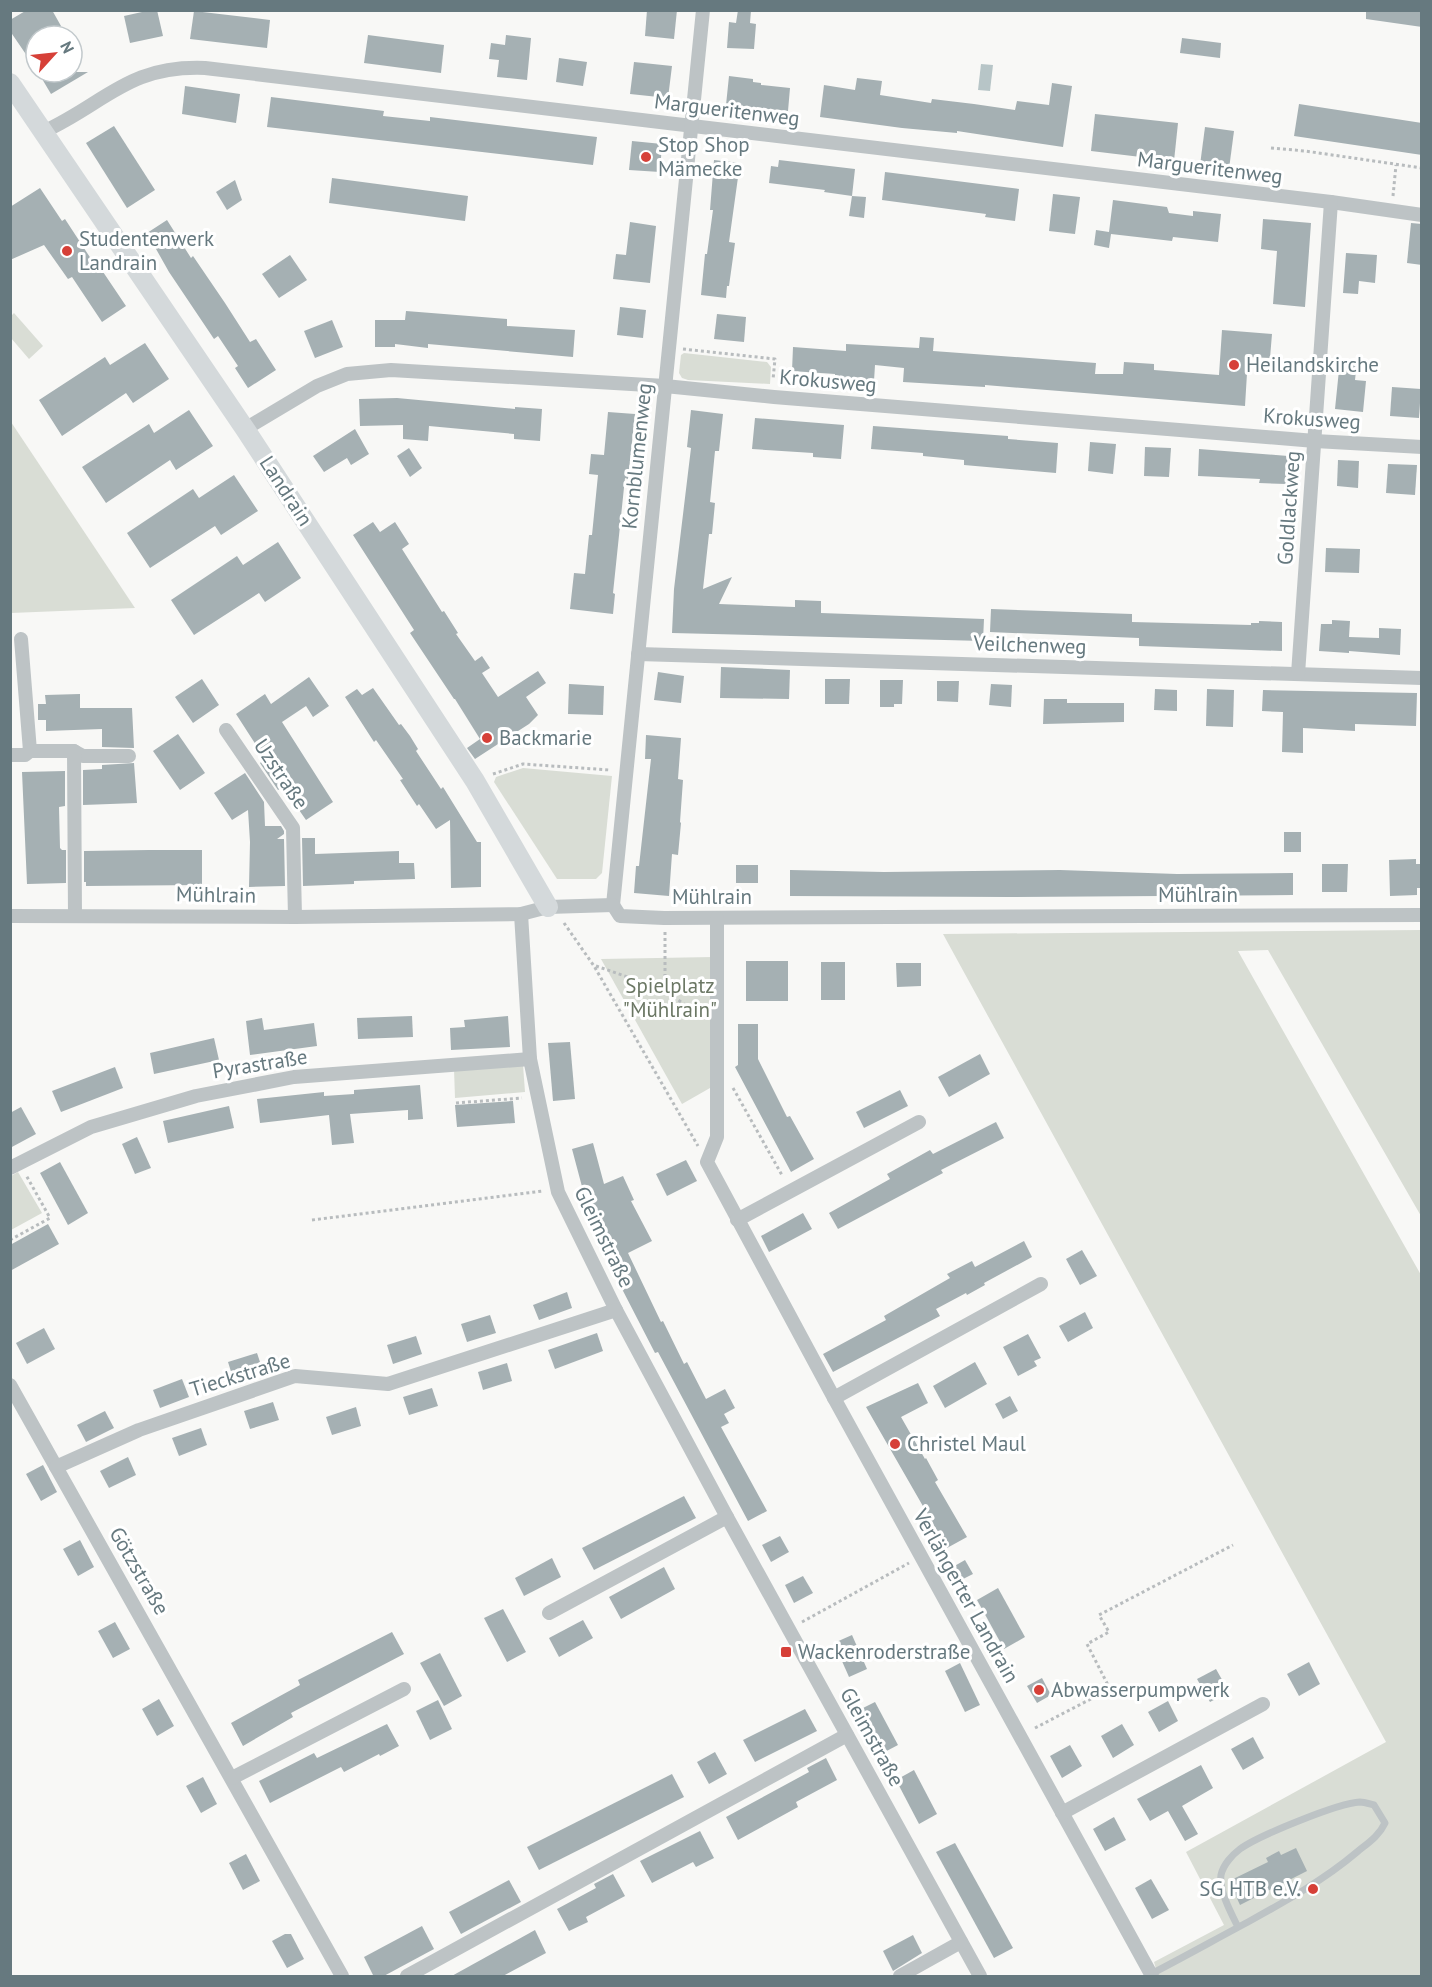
<svg xmlns="http://www.w3.org/2000/svg" width="1432" height="1987" viewBox="0 0 1432 1987" font-family="'PT Sans',sans-serif">
<style>
.green{fill:#d9ddd5}
.water{fill:#b7c5c7}
.building{fill:#a5b0b3}
.lines{fill:none;stroke-linecap:round;stroke-linejoin:round}
.path{stroke:#b8bcbe;stroke-width:3;stroke-dasharray:3 3;stroke-linecap:butt}
.lane{stroke:#bdc3c5;stroke-width:7}
.street{stroke:#bdc3c5;stroke-width:14}
.secondary{stroke:#d4d9db;stroke-width:20}
.poi-dot{fill:#d64038;stroke:#fff;stroke-width:2}
.labels{text-anchor:middle;stroke-width:6;stroke-linejoin:round;paint-order:stroke}
.street-label{font-size:21px;fill:#66797f;stroke:#fff}
.poi-label{font-size:21px;fill:#66797f;stroke:#fff;text-anchor:start}
.park-label{font-size:21px;fill:#6b7764;stroke:#fff}
</style>
<rect width="100%" height="100%" fill="#f8f8f6"/>
<g class="green">
<path d="M14,313L43,346L29,359L11,338V316Z"/>
<path d="M684,353L767,362L771,367L770,384L688,380L682,378L679,373L681,355Z"/>
<path d="M10,422H11L135,608L11,613Z"/>
<path d="M523,768L612,776L602,873L596,879H557L494,782L496,777Z"/>
<path d="M1421,930V1216L1268,950L1238,951L1421,1275V1976H1158L1154,1962L1224,1925L1186,1852L1386,1742L943,934Z"/>
<path d="M713,957L710,1088L682,1104L601,959Z"/>
<path d="M523,1065L525,1092L455,1098L454,1069Z"/>
<path d="M18,1172L42,1213L11,1230V1176Z"/>
</g>
<path class="water" d="M981,64L993,65L990,91L978,90Z"/>
<g class="building">
<path d="M27,10H52L61,26L43,36H36V69L10,31V20Z"/>
<path d="M151,10H157L163,36L130,43L124,16Z"/>
<path d="M647,10H677L674,39L645,36Z"/>
<path d="M738,10H751L750,23L756,24L754,49L727,48L729,22L736,23Z"/>
<path d="M1366,10H1422V27L1366,19Z"/>
<path d="M194,11L270,20L267,48L190,39Z"/>
<path d="M368,35L444,45L441,73L364,63Z"/>
<path d="M506,35L531,38L527,80L497,77L499,60L489,59L491,43L505,45Z"/>
<path d="M1182,38L1221,43L1220,58L1180,53Z"/>
<path d="M559,58L587,62L583,86L556,82Z"/>
<path d="M634,62L672,66L668,98L630,94Z"/>
<path d="M38,72H88L51,94Z"/>
<path d="M729,76L753,79V82L761,83V85L790,88L788,111L726,105Z"/>
<path d="M857,78L882,81L880,95L931,103L932,99L974,104L1015,110L1017,101L1049,105L1052,83L1072,86L1063,147L957,131V133L902,128L820,117L824,85L855,90Z"/>
<path d="M185,86L240,94L236,123L182,114Z"/>
<path d="M271,97L384,111L383,116L430,121V117L597,137L593,165L267,127Z"/>
<path d="M1299,104L1422,123V155L1294,136Z"/>
<path d="M1095,114L1178,123L1174,161L1091,151Z"/>
<path d="M114,126L155,190L127,208L86,143Z"/>
<path d="M1205,127L1234,131L1229,169L1200,165Z"/>
<path d="M632,141L662,144L660,172L629,170Z"/>
<path d="M714,160L740,163L729,242L735,243L729,286H727L726,298L701,295L705,254H707L713,210H710Z"/>
<path d="M779,160L855,169L852,196L866,197L864,218L849,216L852,196L824,192L825,190L769,183L771,166L778,167Z"/>
<path d="M885,172L1019,189L1015,221L985,217L986,214L882,200Z"/>
<path d="M332,178L468,196L465,221L329,203Z"/>
<path d="M235,180L242,200L227,210L216,192Z"/>
<path d="M40,188L62,221L65,219L95,265L97,263L126,306L102,322L72,277L68,279L44,245L10,260V207Z"/>
<path d="M1053,194L1080,197L1075,234L1049,231Z"/>
<path d="M1113,200L1167,207L1169,213L1193,216V211L1221,214L1218,242L1173,237L1172,241L1111,234L1109,248L1094,245L1096,230L1109,232Z"/>
<path d="M1263,219L1311,223L1305,307L1273,304L1277,251L1261,249Z"/>
<path d="M167,220L191,258L193,256L225,303L250,342L256,339L276,370L248,388L235,368L238,366L218,336L214,339L169,272L147,233Z"/>
<path d="M630,222L656,226L650,283L613,279L616,254L626,255Z"/>
<path d="M1411,223L1422,224V265L1407,263Z"/>
<path d="M1346,253L1377,255L1375,283L1359,281L1358,294L1343,293Z"/>
<path d="M290,255L307,280L279,298L262,274Z"/>
<path d="M620,307L646,310L643,338L617,335Z"/>
<path d="M406,311L507,319V326L575,330L573,357L428,344V348L395,344V347H375V320H405Z"/>
<path d="M717,314L746,317L744,342L714,339Z"/>
<path d="M332,320L343,347L315,358L304,331Z"/>
<path d="M1222,330L1272,334L1270,358L1248,357L1245,406L985,385V387L903,382L904,368L875,365L874,381L844,378L835,376V374L792,371L793,347L846,351V344L919,348L920,337L934,338L933,351L1096,363L1095,374H1123L1124,362L1154,364V370L1219,375Z"/>
<path d="M145,343L169,379L133,403L126,393L62,436L39,400L105,357L110,365Z"/>
<path d="M1340,360L1357,362L1355,380L1366,381L1363,412L1335,409Z"/>
<path d="M1392,387L1421,389L1419,418L1390,416Z"/>
<path d="M397,398L515,409V407L542,409L540,441L514,439V434L429,426L428,441L403,439V425L360,426L359,399Z"/>
<path d="M189,410L213,446L176,470L170,460L106,503L82,467L149,424L154,433Z"/>
<path d="M691,410L723,414L719,451H715L710,502L715,503L712,534H709L703,589L732,577L719,604L795,607V600L821,601V613L984,619L983,641L672,633L674,589L691,448L687,447Z"/>
<path d="M608,412L635,414L628,479L625,478L613,593L615,594L613,614L570,609L574,573L585,574L589,535H592L598,475L589,474L591,454L604,455Z"/>
<path d="M755,418L844,425L841,459L813,457V453L752,449Z"/>
<path d="M873,426L1008,436V439L1058,443L1056,473L964,465V460L923,456V453L871,449Z"/>
<path d="M355,429L369,454L351,465L347,458L324,472L313,456Z"/>
<path d="M1090,442L1116,444L1113,474L1088,471Z"/>
<path d="M1145,447L1171,448L1169,477L1144,476Z"/>
<path d="M409,448L422,468L410,477L397,456Z"/>
<path d="M1199,449L1288,456L1286,484L1259,483L1260,479L1198,476Z"/>
<path d="M1338,460L1359,461L1358,488L1337,486Z"/>
<path d="M1388,464L1417,465L1415,495L1386,493Z"/>
<path d="M234,475L258,511L221,535L215,526L150,568L127,533L193,489L199,498Z"/>
<path d="M373,522L380,532L395,522L409,544L402,549L442,612L444,611L458,633L456,634L475,661L482,656L490,668L482,673L498,697L538,671L546,683L526,697L538,715L529,724L475,759L467,748L480,739L455,699H454L410,633L414,630L353,535Z"/>
<path d="M278,542L301,578L265,602L259,593L194,635L171,600L237,556L243,565Z"/>
<path d="M1326,548L1360,549L1359,573L1325,572Z"/>
<path d="M991,609L1132,614V622L1251,625V623H1259V621L1282,622V651L1139,646V638L990,632Z"/>
<path d="M1332,620L1350,621L1349,637L1379,638V628L1401,629L1400,655L1349,651V653L1319,651L1321,624H1332Z"/>
<path d="M721,667L790,670L789,699L720,698Z"/>
<path d="M658,672L684,676L681,703L654,700Z"/>
<path d="M309,677L329,706L313,717L306,706L282,722L333,802L306,820L283,787L278,790L260,763L265,759L236,714L265,694L271,704Z"/>
<path d="M202,679L219,705L193,723L175,697Z"/>
<path d="M825,679H850L849,704H825Z"/>
<path d="M880,680H903L902,704H894V707H880Z"/>
<path d="M937,681H959L958,702L937,701Z"/>
<path d="M569,684L604,686L603,715L568,714Z"/>
<path d="M991,684L1012,685L1011,707L989,705Z"/>
<path d="M373,688L399,725L401,724L410,736L418,749L416,751L441,789L443,787L477,842H481V887L451,888L450,820L436,829L419,804L417,806L400,780L403,779L376,740L374,742L345,697L357,689L362,695Z"/>
<path d="M1155,689L1177,690V711L1154,710Z"/>
<path d="M1207,689L1234,690L1233,727L1206,726Z"/>
<path d="M1263,690L1417,693L1416,726L1355,724V731L1303,728V753L1282,752L1283,712L1262,711Z"/>
<path d="M80,694V708H132L134,748L102,747V729L46,731V720H38V704H46L45,695Z"/>
<path d="M1044,699H1067V703H1124V722L1043,724Z"/>
<path d="M178,734L205,773L180,790L153,751Z"/>
<path d="M646,735L681,738L678,779L683,780L680,822L681,823L678,855L672,854L669,896L634,893L636,866H639L651,759H645Z"/>
<path d="M134,763L137,803L83,805V770L102,769V765Z"/>
<path d="M65,771V806L59,807L60,848L62,850H66V883L27,884L22,772Z"/>
<path d="M245,773L264,802L265,826H281L284,831V834L277,839H284L285,886L249,887L250,842L248,810L232,820L214,793Z"/>
<rect x="1284" y="832" width="17" height="20"/>
<path d="M302,838H315V854L399,851V863H414L415,879L354,881V884L303,886Z"/>
<path d="M149,850H202V885L86,886V882H84V851Z"/>
<path d="M1416,859V864H1422V888H1417V895L1390,896L1389,860Z"/>
<path d="M1322,864H1348L1347,892H1322Z"/>
<rect x="736" y="865" width="22" height="18"/>
<path d="M790,870L884,872L1060,870L1177,874L1293,873V895L1008,897L790,896Z"/>
<rect x="746" y="961" width="42" height="40"/>
<rect x="821" y="962" width="24" height="38"/>
<path d="M896,963H921V986L897,987Z"/>
<path d="M412,1016L413,1037L358,1039L357,1018Z"/>
<path d="M508,1016L510,1047L451,1050L450,1028L465,1027L464,1020Z"/>
<path d="M262,1018L264,1030L314,1023L317,1046L250,1055L246,1021Z"/>
<path d="M738,1024H758V1059L787,1117L790,1116L814,1159L791,1172L735,1067L738,1065Z"/>
<path d="M214,1038L219,1060L154,1074L150,1053Z"/>
<path d="M570,1042L575,1099L553,1101L548,1043Z"/>
<path d="M980,1054L990,1074L949,1097L938,1077Z"/>
<path d="M115,1067L123,1088L61,1112L52,1091Z"/>
<path d="M420,1085L423,1119L408,1120V1110L350,1114L354,1143L332,1145L329,1115L260,1123L257,1099L324,1092V1096L354,1094V1090Z"/>
<path d="M900,1090L908,1106L864,1128L856,1112Z"/>
<path d="M513,1101L515,1123L457,1127L455,1105Z"/>
<path d="M229,1106L234,1128L168,1143L163,1121Z"/>
<path d="M21,1107L36,1134L10,1148V1113Z"/>
<path d="M996,1122L1004,1138L941,1170L943,1173L838,1229L829,1213L890,1179L887,1174L930,1150L933,1154Z"/>
<path d="M137,1137L151,1168L135,1174L122,1144Z"/>
<path d="M593,1143L604,1184L623,1176L634,1200L631,1201L652,1241L628,1253L661,1322L663,1321L684,1364L687,1362L706,1399L725,1389L735,1408L724,1414L729,1423L721,1427L767,1511L748,1521L658,1352L655,1353L621,1287L625,1285L601,1238L585,1198L572,1149Z"/>
<path d="M686,1160L697,1181L667,1196L656,1174Z"/>
<path d="M60,1162L88,1213L68,1225L40,1173Z"/>
<path d="M803,1213L812,1229L769,1252L761,1236Z"/>
<path d="M48,1224L59,1244L10,1271V1245Z"/>
<path d="M1024,1241L1032,1257L984,1283L985,1285L967,1295L966,1293L936,1309L940,1316L833,1372L823,1354L886,1320L884,1316L950,1278L947,1274L972,1261L975,1267Z"/>
<path d="M1082,1250L1097,1276L1080,1285L1066,1259Z"/>
<path d="M567,1292L572,1308L539,1320L533,1305Z"/>
<path d="M1085,1312L1093,1328L1068,1342L1059,1326Z"/>
<path d="M490,1315L496,1333L467,1342L461,1324Z"/>
<path d="M44,1328L55,1349L27,1364L16,1343Z"/>
<path d="M597,1333L603,1351L555,1369L548,1350Z"/>
<path d="M1028,1334L1041,1358L1034,1361L1037,1366L1018,1376L1003,1347Z"/>
<path d="M416,1336L422,1354L393,1364L387,1345Z"/>
<path d="M257,1353L263,1371L234,1381L228,1362Z"/>
<path d="M975,1362L987,1384L945,1408L933,1386Z"/>
<path d="M507,1363L512,1381L483,1390L478,1372Z"/>
<path d="M182,1379L189,1397L160,1408L153,1390Z"/>
<path d="M918,1383L928,1403L901,1417L925,1459L926,1458L938,1480L935,1482L967,1537L947,1548L866,1407Z"/>
<path d="M432,1388L438,1406L409,1415L403,1397Z"/>
<path d="M1010,1396L1018,1411L1003,1419L995,1404Z"/>
<path d="M273,1402L279,1420L250,1429L244,1411Z"/>
<path d="M356,1407L361,1426L332,1435L326,1417Z"/>
<path d="M105,1411L114,1428L86,1442L77,1425Z"/>
<path d="M201,1428L207,1445L179,1456L172,1438Z"/>
<path d="M128,1457L136,1475L109,1488L100,1471Z"/>
<path d="M43,1465L57,1492L41,1501L26,1474Z"/>
<path d="M684,1496L696,1518L594,1570L582,1548Z"/>
<path d="M780,1536L789,1552L771,1562L762,1545Z"/>
<path d="M80,1540L94,1567L78,1576L63,1549Z"/>
<path d="M552,1558L561,1577L524,1596L515,1578Z"/>
<path d="M965,1560L973,1574L959,1581L951,1568Z"/>
<path d="M664,1567L675,1589L621,1619L609,1597Z"/>
<path d="M803,1576L813,1593L794,1603L785,1585Z"/>
<path d="M998,1588L1025,1637L1004,1649L977,1600Z"/>
<path d="M503,1609L526,1652L507,1662L484,1618Z"/>
<path d="M583,1620L593,1638L559,1657L549,1638Z"/>
<path d="M115,1622L130,1649L113,1658L98,1631Z"/>
<path d="M392,1632L404,1654L291,1713L293,1717L243,1746L231,1723L300,1685L298,1680Z"/>
<path d="M852,1635L867,1669L849,1677L834,1643Z"/>
<path d="M440,1653L462,1696L444,1706L420,1663Z"/>
<path d="M1309,1662L1320,1684L1299,1696L1287,1674Z"/>
<path d="M960,1663L980,1705L965,1712L945,1671Z"/>
<path d="M1216,1669L1229,1692L1210,1702L1197,1679Z"/>
<path d="M1042,1678L1051,1695L1037,1703L1027,1686Z"/>
<path d="M159,1699L174,1726L157,1736L142,1709Z"/>
<path d="M438,1700L452,1729L430,1740L416,1711Z"/>
<path d="M1168,1701L1178,1721L1159,1732L1148,1712Z"/>
<path d="M875,1702L898,1745L879,1755L857,1711Z"/>
<path d="M805,1709L817,1731L755,1762L743,1740Z"/>
<path d="M387,1724L399,1746L380,1756L379,1754L344,1772L341,1767L270,1803L259,1781L314,1753L317,1758Z"/>
<path d="M1122,1724L1134,1745L1113,1758L1101,1736Z"/>
<path d="M1253,1737L1264,1758L1243,1770L1231,1749Z"/>
<path d="M1070,1745L1082,1766L1062,1778L1050,1756Z"/>
<path d="M715,1752L727,1774L709,1784L697,1762Z"/>
<path d="M826,1758L837,1780L796,1802L798,1807L738,1840L726,1817L809,1772L807,1768Z"/>
<path d="M1201,1765L1213,1788L1182,1806L1198,1834L1185,1841L1168,1811L1150,1821L1137,1799Z"/>
<path d="M914,1770L937,1814L919,1824L896,1780Z"/>
<path d="M672,1774L684,1797L539,1870L527,1847Z"/>
<path d="M203,1777L217,1804L201,1813L186,1786Z"/>
<path d="M1114,1817L1126,1840L1105,1851L1093,1829Z"/>
<path d="M700,1831L714,1858L696,1867L693,1862L652,1883L640,1861Z"/>
<path d="M955,1843L1013,1948L994,1958L936,1852Z"/>
<path d="M1296,1848L1307,1871L1240,1905L1229,1881L1268,1862L1266,1858L1279,1851L1281,1855Z"/>
<path d="M246,1854L260,1881L243,1890L229,1863Z"/>
<path d="M613,1874L625,1896L586,1917L588,1922L569,1931L557,1909L596,1888L594,1884Z"/>
<path d="M1151,1879L1169,1910L1152,1919L1135,1888Z"/>
<path d="M509,1880L521,1902L461,1934L449,1912Z"/>
<path d="M422,1926L434,1949L382,1977H374L364,1957Z"/>
<path d="M535,1930L546,1953L501,1977H450Z"/>
<path d="M285,1934H291L304,1959L287,1968L272,1941Z"/>
<path d="M913,1935L922,1953L893,1971L883,1951Z"/>
</g>
<g class="lines">
<g class="path">
<path d="M1271,148L1305,151L1422,168"/>
<path d="M1393,196L1396,165"/>
<path d="M683,349L775,359L773,380"/>
<path d="M493,774L523,764L610,770"/>
<path d="M564,923L594,966L698,1146"/>
<path d="M665,932V990"/>
<path d="M596,966L665,990L685,1005L703,1007"/>
<path d="M733,1088L783,1177"/>
<path d="M456,1103L522,1098"/>
<path d="M312,1220L543,1191"/>
<path d="M10,1240L50,1218L26,1175"/>
<path d="M802,1622L909,1563"/>
<path d="M1035,1728L1110,1689L1087,1644L1109,1632L1099,1615L1233,1545"/>
</g>
<path class="lane" d="M1151,1974C1184,1957 1216,1939 1248,1922C1286,1901 1324,1880 1357,1852C1368,1843 1379,1836 1385,1823L1374,1805C1370,1804 1364,1802 1360,1802C1338,1803 1258,1836 1240,1849C1232,1855 1223,1865 1221,1875C1219,1891 1231,1913 1238,1927"/>
<g class="street">
<path d="M43,132C106,103 128,65 205,68L1331,202L1422,215"/>
<path d="M245,429L317,386L347,374L391,370L665,386L774,397L1315,441L1422,447"/>
<path d="M21,639L30,751"/>
<path d="M638,654L1422,678"/>
<path d="M1298,674L1331,202"/>
<path d="M226,730L293,828L295,917"/>
<path d="M74,751L83,756H129"/>
<path d="M10,755H25L30,751H74L75,915"/>
<path d="M613,905L703,10"/>
<path d="M613,905L620,916L664,918L1422,915"/>
<path d="M521,914L530,1059L558,1192L616,1310L727,1517L980,1976"/>
<path d="M10,916L295,917L521,914L548,907L613,905"/>
<path d="M717,918V1137L707,1162L834,1398L1152,1976"/>
<path d="M10,1168L91,1127L196,1096L294,1077L530,1059"/>
<path d="M737,1220L919,1122"/>
<path d="M10,1385L342,1976"/>
<path d="M834,1398L1041,1284"/>
<path d="M56,1467L139,1430L295,1376L388,1384L616,1310"/>
<path d="M549,1613L727,1517"/>
<path d="M232,1778L404,1689"/>
<path d="M1062,1813L1263,1704"/>
<path d="M407,1976L847,1735"/>
<path d="M900,1976L961,1942"/>
</g>
<path class="secondary" d="M10,83L245,429L475,781L548,907"/>
</g>
<g class="poi-dot">
<circle cx="646" cy="157" r="6"/>
<circle cx="67" cy="251" r="6"/>
<circle cx="1234" cy="365" r="6"/>
<circle cx="487" cy="738" r="6"/>
<circle cx="895" cy="1444" r="6"/>
<rect x="780" y="1646" width="12" height="12" rx="3"/>
<circle cx="1039" cy="1690" r="6"/>
<circle cx="1313" cy="1889" r="6"/>
</g>
<g class="labels">
<g class="street-label">
<text transform="translate(727 110) rotate(7)" y="7">Margueritenweg</text>
<text transform="translate(1210 168) rotate(7)" y="7">Margueritenweg</text>
<text transform="translate(828 381) rotate(5)" y="7">Krokusweg</text>
<text transform="translate(1312 419) rotate(4)" y="7">Krokusweg</text>
<text transform="translate(637 456) rotate(-84)" y="7">Kornblumenweg</text>
<text transform="translate(286 491) rotate(57)" y="7">Landrain</text>
<text transform="translate(1289 508) rotate(-86)" y="7">Goldlackweg</text>
<text transform="translate(1030 645) rotate(2)" y="7">Veilchenweg</text>
<text transform="translate(281 774) rotate(56)" y="7">Uzstraße</text>
<text transform="translate(216 895) rotate(1)" y="7">Mühlrain</text>
<text x="1198" y="902">Mühlrain</text>
<text x="712" y="904">Mühlrain</text>
<text transform="translate(260 1064) rotate(-9)" y="7">Pyrastraße</text>
<text transform="translate(604 1237) rotate(64)" y="7">Gleimstraße</text>
<text transform="translate(240 1375) rotate(-17)" y="7">Tieckstraße</text>
<text transform="translate(139 1571) rotate(60)" y="7">Götzstraße</text>
<text transform="translate(966 1596) rotate(61)" y="7">Verlängerter Landrain</text>
<text transform="translate(872 1737) rotate(61)" y="7">Gleimstraße</text>
</g>
<g class="poi-label">
<text x="658" y="152">Stop Shop<tspan x="658" dy="24">Mämecke</tspan></text>
<text x="79" y="246">Studentenwerk<tspan x="79" dy="24">Landrain</tspan></text>
<text x="1246" y="372">Heilandskirche</text>
<text x="499" y="745">Backmarie</text>
<text x="907" y="1451">Christel Maul</text>
<text x="798" y="1659">Wackenroderstraße</text>
<text x="1051" y="1697">Abwasserpumpwerk</text>
<text x="1301" y="1896" text-anchor="end">SG HTB e.V.</text>
</g>
<g class="park-label">
<text x="670" y="993">Spielplatz<tspan x="670" dy="24">"Mühlrain"</tspan></text>
</g>
</g>
<rect width="1432" height="1987" fill="none" stroke="#66797f" stroke-width="24"/>
<g transform="translate(54 54) rotate(63)"><circle r="28" fill="#ffffff" stroke="#c2c9cc" stroke-width="1.5"/>
<path d="M0-4.5L10 22L0 15L-10 22Z" fill="#d64038"/>
<text y="-9" font-size="16" font-weight="bold" text-anchor="middle" fill="#66797f">N</text>
</g>
</svg>
